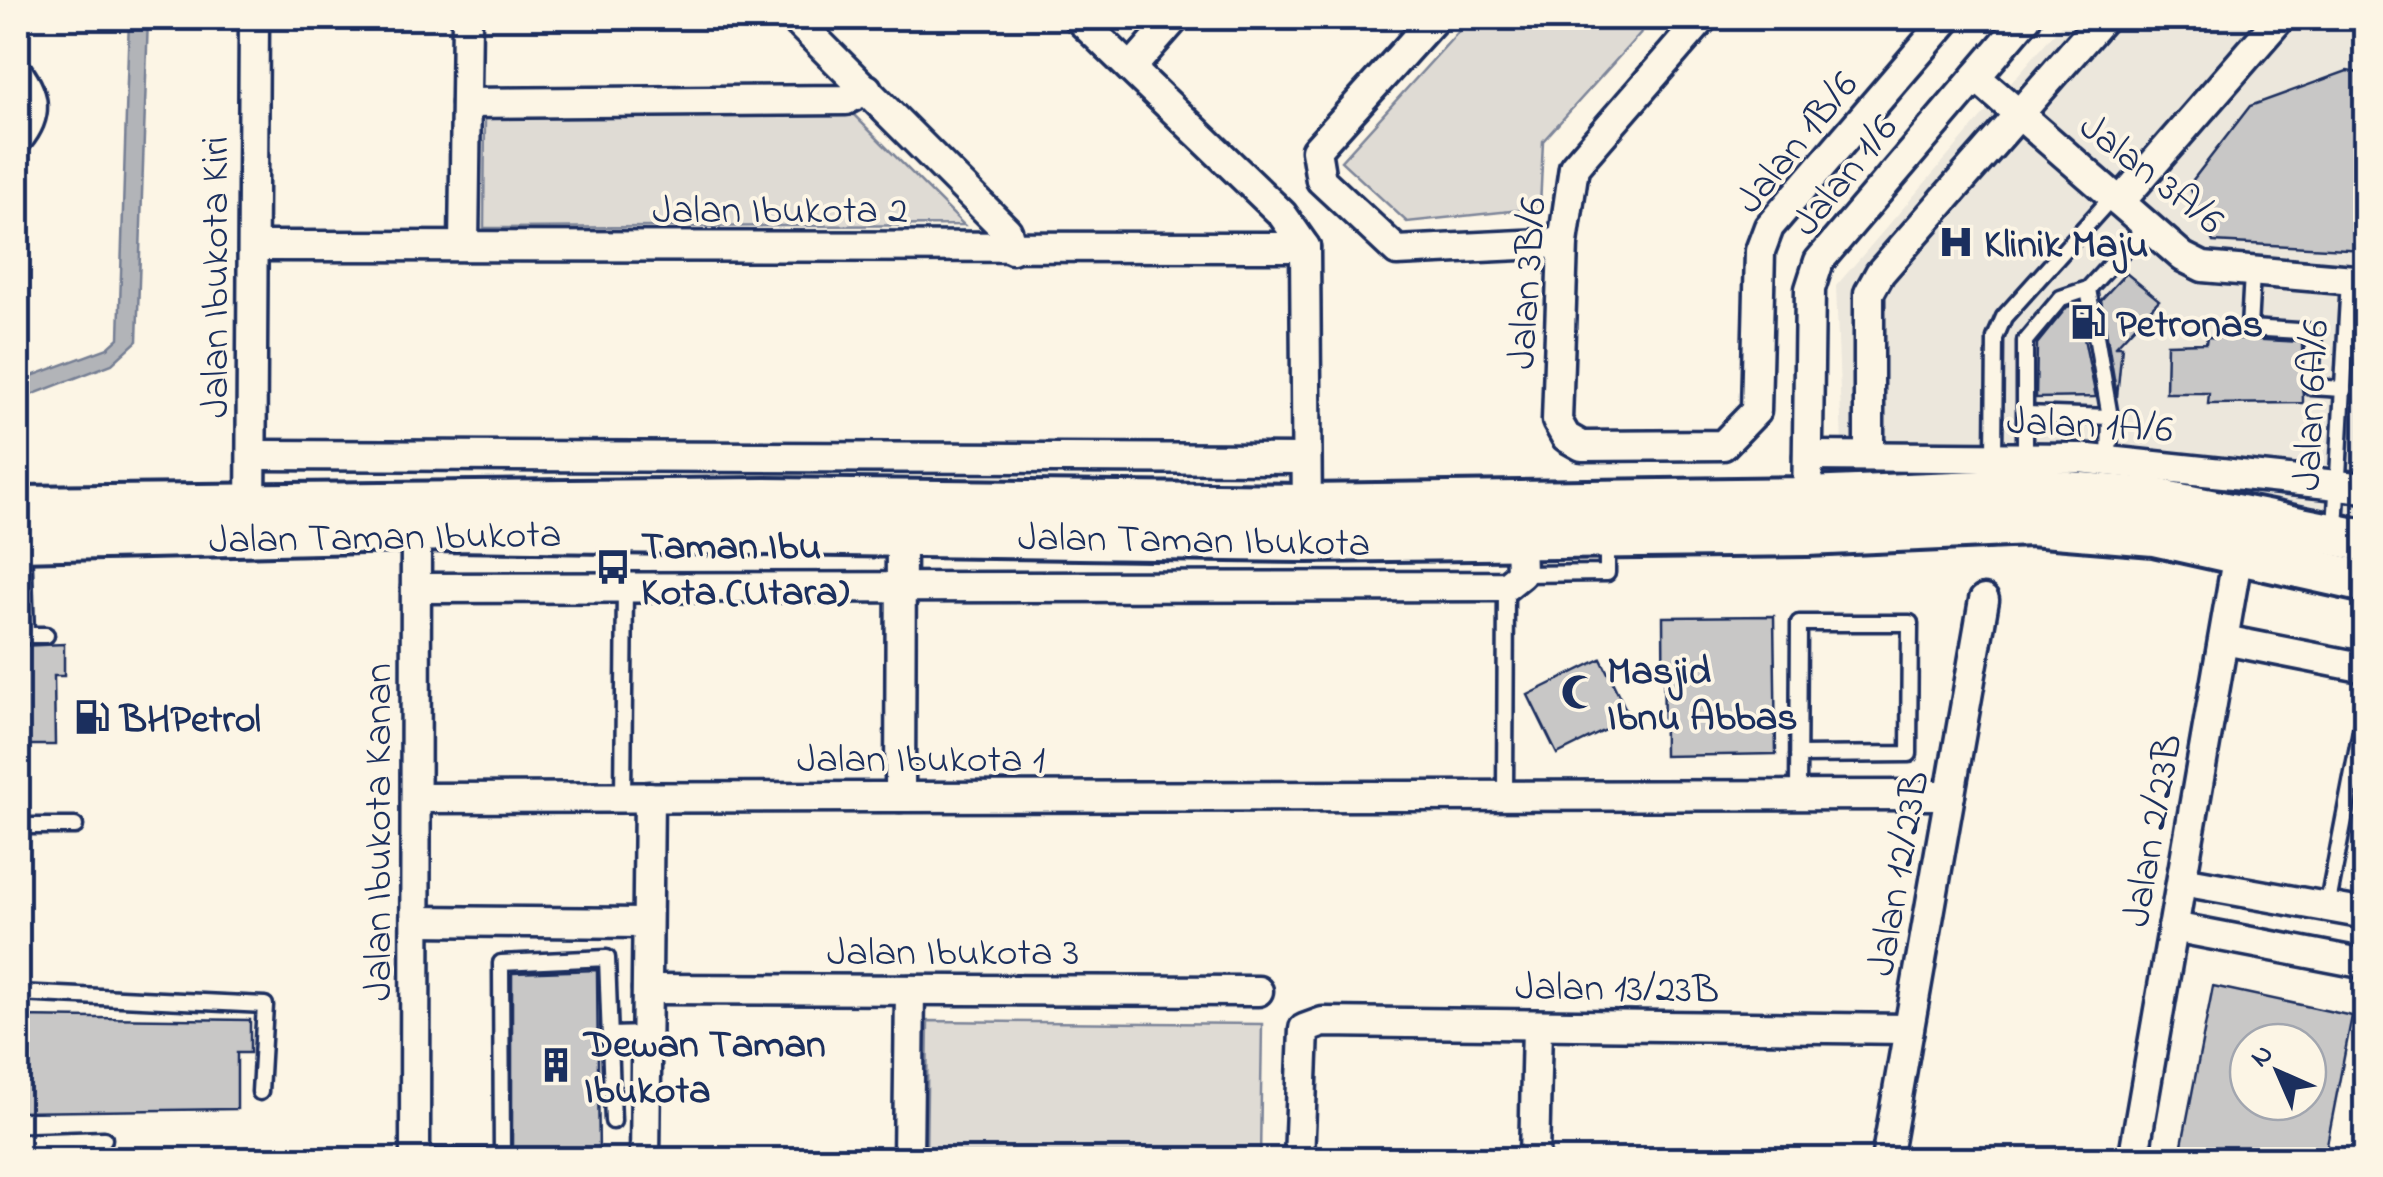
<svg xmlns="http://www.w3.org/2000/svg" width="2383" height="1177" viewBox="0 0 2383 1177" font-family="'Indie Flower',sans-serif">
<style>
.built{fill:#ece7dc}
.green{fill:#dfdbd4;stroke:#7d8599;stroke-width:2.5}
.water{fill:#b2b4b8;stroke:#767f94;stroke-width:2.5}
.building{fill:#c8c7c6;stroke:#1b2f5e;stroke-width:2.5;fill-rule:evenodd}
.lines{fill:none;stroke-linecap:round;stroke-linejoin:round}
.service-casing{stroke:#1b2f5e;stroke-width:21}
.minor-casing{stroke:#1b2f5e;stroke-width:35}
.secondary-casing{stroke:#1b2f5e;stroke-width:48}
.service{stroke:#fcf5e5;stroke-width:14}
.minor{stroke:#fcf5e5;stroke-width:28}
.secondary{stroke:#fcf5e5;stroke-width:40}
.labels{text-anchor:middle;stroke-width:8;stroke-linejoin:round;paint-order:stroke}
.street-label{font-size:40px;fill:#1b2f5e;stroke:#fcf5e5}
.poi-label{font-size:40px;font-weight:bold;fill:#1b2f5e;stroke:#fcf5e5;text-anchor:start}
</style>
<rect width="100%" height="100%" fill="#fcf5e5"/>
<filter id="ink" filterUnits="userSpaceOnUse"><feTurbulence type="fractalNoise" baseFrequency=".01" numOctaves="2"/><feDisplacementMap in="SourceGraphic" scale="20" xChannelSelector="R" yChannelSelector="G"/><feConvolveMatrix kernelMatrix="1 2 1 2 8 2 1 2 1" color-interpolation-filters="sRGB"/></filter>
<g filter="url(#ink)">
<path class="built" d="M2067,18H2365V519L2069,469L1843,472L1836,286Z"/>
<g class="green">
<path d="M1471,18H1654L1543,141L1540,208L1407,222L1341,161Z"/>
<path d="M850,111L964,225L484,228L485,117Z"/>
<path d="M928,1021L1262,1024L1260,1159H926Z"/>
</g>
<path class="water" d="M129,18H148L137,341L112,364L18,400V381L108,348L119,338Z"/>
<g class="building">
<path d="M2347,71L2366,74V250L2213,242L2189,185L2250,106Z"/>
<path d="M2126,273L2159,300L2116,346H2122L2117,397L2101,300Z"/>
<path d="M2077,304L2096,397L2036,398L2037,344L2067,307Z"/>
<path d="M2207,337L2302,342L2303,403L2208,404L2209,393H2166L2167,344L2206,343Z"/>
<path d="M1774,616L1776,754L1664,756L1663,617Z"/>
<path d="M64,644V676H54L55,745H18V646Z"/>
<path d="M1601,659L1630,718L1557,754L1528,695Z"/>
<path d="M597,970L599,1160H512V973Z"/>
<path d="M2213,986L2352,1016L2324,1160H2179ZM2248,1042H2308V1102H2248Z"/>
<path d="M18,1017L250,1020V1053H237V1109L18,1112Z"/>
</g>
<g class="lines">
<defs>
<g id="service">
<path d="M2252,273L2249,328L2314,332L2311,387L2343,389"/>
<path d="M2088,289L2110,417"/>
<path d="M2026,414L2110,417L2109,463"/>
<path d="M1994,457L1995,338L2004,317L2113,196"/>
<path d="M2025,457V341L2061,298L2088,289L2147,225"/>
<path d="M2335,529L2349,280"/>
<path d="M23,541L26,635"/>
<path d="M1521,574L1607,573V538"/>
<path d="M18,635H46"/>
<path d="M1798,795L1799,623H1910L1909,754L1798,755"/>
<path d="M1505,796L1506,586"/>
<path d="M623,797L625,587"/>
<path d="M18,826H75"/>
<path d="M2327,908L2366,704"/>
<path d="M18,993L265,1005L260,1092"/>
<path d="M610,1035L646,1034"/>
<path d="M18,1142L104,1139"/>
<path d="M415,1156L502,1157L501,963L607,958L613,1121"/>
</g>
<g id="minor">
<path d="M794,18L1007,231L1012,249"/>
<path d="M1078,18L1282,214L1305,247L1307,522"/>
<path d="M1435,18L1316,150L1321,180L1397,251L1563,243"/>
<path d="M1703,18L1574,167L1563,243L1557,421L1566,437L1582,446L1723,445L1756,411L1760,251L1769,227L1948,18"/>
<path d="M1132,67L1175,18"/>
<path d="M18,73C35,96 38,115 18,139"/>
<path d="M1976,77L2183,257L2203,267L2366,281"/>
<path d="M466,103L846,100L867,89"/>
<path d="M2120,202L2280,18"/>
<path d="M254,246L1305,247"/>
<path d="M464,246L467,18"/>
<path d="M252,455L1306,459"/>
<path d="M1808,456L2079,458L2366,488"/>
<path d="M1869,456V293L1880,273L2103,18"/>
<path d="M1807,513L1810,289L1819,261L2026,18"/>
<path d="M251,520L254,18"/>
<path d="M416,588L1506,586L1521,574L1520,539"/>
<path d="M2224,640L2366,668"/>
<path d="M900,797L901,534"/>
<path d="M416,798L1950,795"/>
<path d="M2182,881L2366,914"/>
<path d="M417,921L646,923"/>
<path d="M2173,927L2366,964"/>
<path d="M647,989L1258,991"/>
<path d="M415,1160L416,516"/>
<path d="M645,1160L649,797"/>
<path d="M908,1160L910,990"/>
<path d="M1299,1160L1304,1029L1323,1022L1909,1029"/>
<path d="M1534,1160L1537,1025"/>
<path d="M1886,1160L1984,600"/>
<path d="M2133,1160L2241,536"/>
</g>
<g id="secondary">
<path d="M18,507L765,499L1306,505L1807,498L2031,489L2155,499L2366,541"/>
<path d="M18,540L452,530L1307,541L1807,535L2030,525L2154,535L2366,582"/>
</g>
</defs>
<use href="#service" class="service-casing"/>
<use href="#minor" class="minor-casing"/>
<use href="#secondary" class="secondary-casing"/>
<use href="#service" class="service"/>
<use href="#minor" class="minor"/>
<use href="#secondary" class="secondary"/>
</g>
</g>
<defs>
<symbol id="hospital-bare" viewBox="-9 -9 18 18"><path d="M-5-5h3v3.5h4V-5h3V5h-3V1.5h-4V5h-3Z" fill="#1b2f5e" stroke="#fcf5e5" stroke-width="2.5" paint-order="stroke"/></symbol>
<symbol id="fuel-bare" viewBox="-9 -9 18 18"><path d="M-5.5-6h7V0h2V4h1.3V-2.5L3-4.5l.8-.8L6-3V5H2.5V1h-1V6h-7ZM-4.2-4.7v3.2H.2V-4.7Z" fill="#1b2f5e" stroke="#fcf5e5" stroke-width="2.5" paint-order="stroke"/></symbol>
<symbol id="bus-bare" viewBox="-9 -9 18 18"><path d="M-5-6H5V4H4V6H2V4H-2V6H-4V4H-5ZM-3.5-4V0h7V-4ZM-3.5 1.2v1.5H-2V1.2ZM2 1.2v1.5H3.5V1.2Z" fill="#1b2f5e" stroke="#fcf5e5" stroke-width="2.5" paint-order="stroke"/></symbol>
<symbol id="mosque-bare" viewBox="-9 -9 18 18"><path d="M3.5-4.9A6 6 0 1 0 3.5 4.9A5 5 0 1 1 3.5-4.9Z" fill="#1b2f5e" stroke="#fcf5e5" stroke-width="2.5" paint-order="stroke"/></symbol>
<symbol id="building-bare" viewBox="-9 -9 18 18"><path d="M-4-6H4V6H1V3H-1V6H-4ZM-2.5-4.3h1.7v1.8h-1.7ZM.8-4.3h1.7v1.8H.8ZM-2.5-1h1.7V.8h-1.7ZM.8-1h1.7V.8H.8Z" fill="#1b2f5e" stroke="#fcf5e5" stroke-width="2.5" paint-order="stroke"/></symbol>
</defs>
<g fill-rule="evenodd">
<use href="#hospital-bare" x="1931" y="217" width="50" height="50"/>
<use href="#fuel-bare" x="2063" y="297" width="50" height="50"/>
<use href="#bus-bare" x="588" y="542" width="50" height="50"/>
<use href="#mosque-bare" x="1554" y="667" width="50" height="50"/>
<use href="#fuel-bare" x="67" y="692" width="50" height="50"/>
<use href="#building-bare" x="531" y="1040" width="50" height="50"/>
</g>
<g class="labels">
<g class="street-label">
<text transform="translate(1795 141) rotate(-51)" y="14">Jalan 1B/6</text>
<text transform="translate(2153 172) rotate(38)" y="14">Jalan 3A/6</text>
<text transform="translate(1843 174) rotate(-51)" y="14">Jalan 1/6</text>
<text x="780" y="222">Jalan Ibukota 2</text>
<text transform="translate(213 277) rotate(-90)" y="14">Jalan Ibukota Kiri</text>
<text transform="translate(1525 283) rotate(-86)" y="14">Jalan 3B/6</text>
<text transform="translate(2309 405) rotate(-87)" y="14">Jalan 6A/6</text>
<text transform="translate(2090 423) rotate(3)" y="14">Jalan 1A/6</text>
<text transform="translate(385 535) rotate(-1)" y="14">Jalan Taman Ibukota</text>
<text transform="translate(1194 538) rotate(1)" y="14">Jalan Taman Ibukota</text>
<text x="921" y="771">Jalan Ibukota 1</text>
<text transform="translate(2150 830) rotate(-80)" y="14">Jalan 2/23B</text>
<text transform="translate(376 832) rotate(-90)" y="14">Jalan Ibukota Kanan</text>
<text transform="translate(1896 873) rotate(-80)" y="14">Jalan 12/23B</text>
<text x="953" y="964">Jalan Ibukota 3</text>
<text transform="translate(1617 986) rotate(1)" y="14">Jalan 13/23B</text>
</g>
<g class="poi-label">
<text x="1984" y="256">Klinik Maju</text>
<text x="2116" y="336">Petronas</text>
<text x="641" y="558">Taman Ibu<tspan x="641" dy="46">Kota (Utara)</tspan></text>
<text x="1607" y="683">Masjid<tspan x="1607" dy="46">Ibnu Abbas</tspan></text>
<text x="120" y="731">BHPetrol</text>
<text x="584" y="1056">Dewan Taman<tspan x="584" dy="46">Ibukota</tspan></text>
</g>
</g>
<rect width="2383" height="1177" fill="none" stroke="#fcf5e5" stroke-width="60"/>
<rect x="30" y="30" width="2323" height="1117" fill="none" stroke="#1b2f5e" stroke-width="4" filter="url(#ink)"/>
<g transform="translate(2278 1072) rotate(315)"><circle r="48" fill="#fcf5e5" stroke="#a2a6af" stroke-width="2.5"/>
<path d="M0-8L18 38L0 25L-18 38Z" fill="#1b2f5e"/>
<text y="-15" font-size="28" font-weight="bold" text-anchor="middle" fill="#1b2f5e">N</text>
</g>
</svg>
